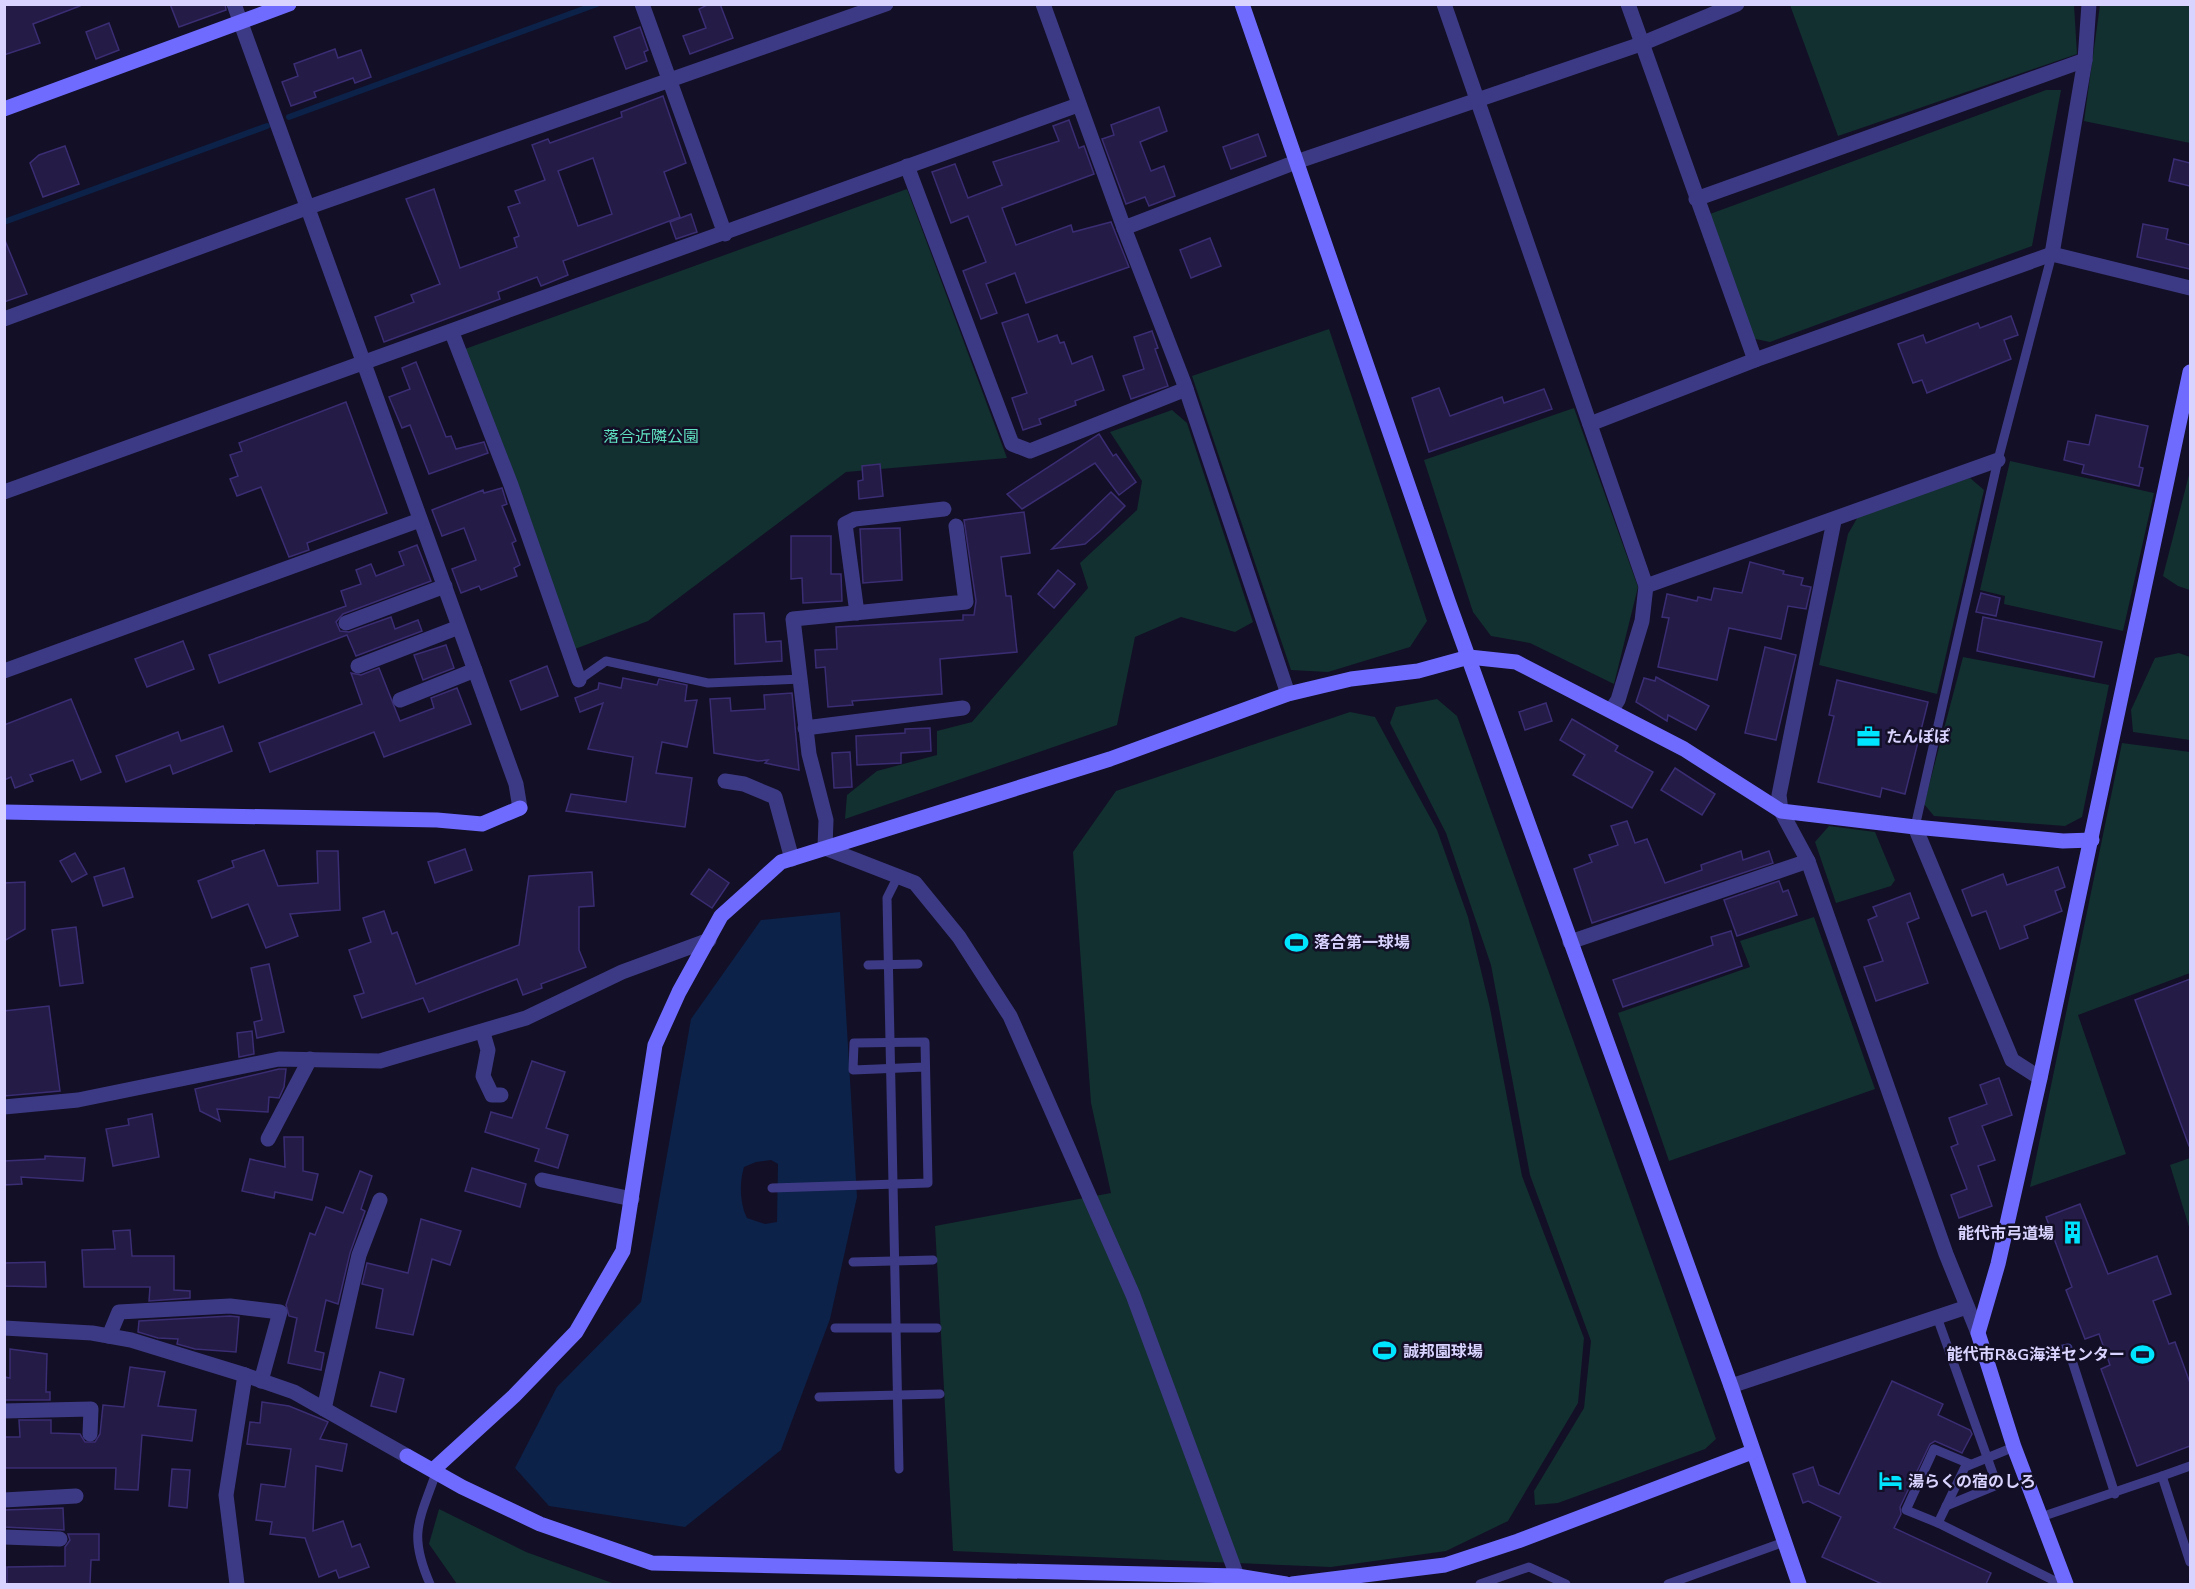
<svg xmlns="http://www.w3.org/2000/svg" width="2195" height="1589" viewBox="0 0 2195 1589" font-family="'Nunito Sans','Noto Sans JP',sans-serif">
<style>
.green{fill:#12302f}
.water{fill:#0c2248;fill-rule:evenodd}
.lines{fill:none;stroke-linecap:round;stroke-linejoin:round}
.stream{stroke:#0c2248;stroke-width:6}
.building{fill:#241b47;stroke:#3b2d73;stroke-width:1.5;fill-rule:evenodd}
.lane{stroke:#3d3a85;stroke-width:9}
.street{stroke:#3d3a85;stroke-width:15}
.secondary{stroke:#6f6bff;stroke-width:15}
.labels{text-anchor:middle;stroke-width:5;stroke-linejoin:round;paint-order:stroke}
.park-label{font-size:16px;fill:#5fe0c0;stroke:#130f26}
.poi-label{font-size:16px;font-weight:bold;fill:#d9d4ff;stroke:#130f26;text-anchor:start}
</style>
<rect width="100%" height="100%" fill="#130f26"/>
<g class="green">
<path d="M1790,5H2074L2077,54L1838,136Z"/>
<path d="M2100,5H2190V143L2084,121Z"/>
<path d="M2046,90H2061L2032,246L1770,342L1746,337L1710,214Z"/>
<path d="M907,189L1007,458L846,472L648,621L575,649L465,349Z"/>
<path d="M1329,329L1427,621L1410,647L1328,672L1291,670L1192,376Z"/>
<path d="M1574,408L1638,587L1614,684L1530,643L1491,636L1473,612L1424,460Z"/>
<path d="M1172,410L1187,423L1253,622L1235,632L1181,617L1135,637L1117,725L845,819L847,795L877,771L937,755V731L972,722L1088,588L1080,563L1137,510L1142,481L1110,432Z"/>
<path d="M2010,461L2154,493L2123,631L2004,604L2005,596L1980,590Z"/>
<path d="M2190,471V590L2178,586L2163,576Z"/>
<path d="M1970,478L1984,490L1937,694L1819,665L1848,534L1859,515Z"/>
<path d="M2179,653L2190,657V740L2133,732L2131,710L2155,658Z"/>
<path d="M1963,657L2109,685L2082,817L2065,826L1934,816L1924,804Z"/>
<path d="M1437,699L1457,716L1716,1439L1705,1449L1558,1503L1535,1505L1534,1491L1584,1408L1591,1341L1530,1175L1491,965L1446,833L1390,723L1396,707Z"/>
<path d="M1350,712L1375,717L1437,830L1468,917L1490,1008L1522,1176L1584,1338L1578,1403L1508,1521L1446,1551L1331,1567L953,1551L935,1226L1111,1193L1091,1103L1073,852L1116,791Z"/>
<path d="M2122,743L2190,752V973L2078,1015L2126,1154L2030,1187Z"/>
<path d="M1829,826L1875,832L1895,880L1891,886L1836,903L1815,842Z"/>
<path d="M1814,917L1875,1089L1669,1161L1618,1013L1750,967L1740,941Z"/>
<path d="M2190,1158V1230L2170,1165Z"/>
<path d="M439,1509L526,1552L615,1584H457L429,1544Z"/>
</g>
<path class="water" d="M840,912L857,1197L830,1319L781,1450L685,1527L549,1506L515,1468L557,1387L641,1302L691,1019L761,920ZM771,1160L778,1164L777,1222L765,1224L747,1218C740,1204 739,1183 744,1167L756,1162Z"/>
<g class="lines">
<g class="stream">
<path d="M289,117L597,4"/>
<path d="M4,222L267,126"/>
</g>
</g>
<g class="building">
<path d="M4,4H80V6L33,24L40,43L4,55Z"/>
<path d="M170,4H225L226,10L179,27Z"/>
<path d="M709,4H720L733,38L690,54L683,36L706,28L699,9Z"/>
<path d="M109,23L119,50L96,59L86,32Z"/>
<path d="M640,27L648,50L644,52L647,61L626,69L614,37Z"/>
<path d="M335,49L338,58L361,50L371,77L355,83L353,78L314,92L316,97L291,106L282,82L298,76L294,64Z"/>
<path d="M663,96L686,163L664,172L680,217L563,261L568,275L541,286L537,277L498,292L500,299L384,342L375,317L414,302L411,295L440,284L406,199L434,189L460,268L517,247L514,238L519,236L508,207L520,203L515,191L545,180L532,145L548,139L550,143L622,117L621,112ZM593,158L612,214L578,226L558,171Z"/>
<path d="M1159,107L1167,131L1140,142L1151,171L1164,166L1175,196L1149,206L1145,197L1126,204L1102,139L1114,135L1111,125Z"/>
<path d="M1069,120L1079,148L1084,146L1094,174L1002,208L1016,245L1071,225L1073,232L1111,222L1129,267L1026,303L1015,273L986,284L997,313L981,319L963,271L986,262L968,216L951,223L932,172L955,164L968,198L1002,185L993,162L1059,141L1053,126Z"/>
<path d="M1258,134L1266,156L1231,169L1223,147Z"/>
<path d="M65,146L79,184L43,197L30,163L39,155Z"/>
<path d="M2174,159L2190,163V186L2169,181Z"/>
<path d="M691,214L697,232L676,239L670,222Z"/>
<path d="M2143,224L2168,229L2166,239L2190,245V269L2137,257Z"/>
<path d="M4,238L27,294L4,302Z"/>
<path d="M1210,238L1221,266L1191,278L1180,250Z"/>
<path d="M1028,314L1038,342L1057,335L1060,343L1064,342L1072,364L1092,356L1104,390L1075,401L1076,405L1039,419L1041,424L1023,430L1012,398L1027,393L1002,323Z"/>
<path d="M2011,316L2018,335L2004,340L2011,359L1927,393L1922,380L1913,383L1898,344L1923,335L1926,343L1978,323L1980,328Z"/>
<path d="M1152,331L1158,348L1155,349L1168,386L1131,399L1123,376L1144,369L1134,337Z"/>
<path d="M416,362L446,437L451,436L456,449L484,442L488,453L429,474L410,425L402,428L389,397L410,389L402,368Z"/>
<path d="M1439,388L1450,416L1502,397L1504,403L1544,389L1552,409L1429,452L1412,398Z"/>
<path d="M346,402L387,513L307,543L309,550L289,557L261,487L237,496L230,479L238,476L230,455L242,451L239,443Z"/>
<path d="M2096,415L2148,426L2139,467L2143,468L2139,486L2082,473L2084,465L2064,460L2068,441L2089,445Z"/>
<path d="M1099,434L1113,456L1116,454L1136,482L1119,495L1095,463L1022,509L1007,494Z"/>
<path d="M880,464L883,496L859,499L858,481L863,480L862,466Z"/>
<path d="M502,488L507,504L502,506L516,541L512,543L520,565L514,568L517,576L481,590L479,586L461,593L452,569L476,560L464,528L442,536L432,510L483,490L484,493Z"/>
<path d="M1111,492L1125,506L1100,531L1085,544L1052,549Z"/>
<path d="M1024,512L1030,553L1001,557L1006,596H1011L1017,652L940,659L942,694L852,701L853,705L828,707L825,667L816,668L815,650L837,649L836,627L963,620V615H974L976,601L964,520Z"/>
<path d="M900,528L902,580L863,583L860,529Z"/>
<path d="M791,536H831V574H841L842,601L803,603L802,578L791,579Z"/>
<path d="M417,545L431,581L343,614L336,622L340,631L349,632L391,617L395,629L418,620L422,631L356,656L347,635L219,683L209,655L346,606L341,591L361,584L356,570L371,564L376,576L404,565L399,552Z"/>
<path d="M1750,562L1784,571L1783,574L1803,578L1801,585L1811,587L1806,609L1788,606L1781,639L1729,628L1717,680L1658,667L1669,618L1662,617L1667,594L1697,601L1698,597L1711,600L1714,588L1742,593Z"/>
<path d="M1058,570L1075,584L1054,608L1038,594Z"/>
<path d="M1981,593L2000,598L1996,616L1976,612Z"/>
<path d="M764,613L766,642L781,641L782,661L735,664L734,614Z"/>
<path d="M1983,617L2102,642L2094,677L1977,651Z"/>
<path d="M183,641L194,669L147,687L135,659Z"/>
<path d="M446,645L454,668L423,680L414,655Z"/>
<path d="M1765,647L1796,655L1776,740L1745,733Z"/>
<path d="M547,666L558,696L521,710L510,681Z"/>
<path d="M379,668L400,721L434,708L431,698L457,688L471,724L384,757L374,732L270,772L259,743L362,704L351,673L361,675Z"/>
<path d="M1656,677L1709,706L1696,730L1668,715L1667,721L1636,702L1644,678L1655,681Z"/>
<path d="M623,678L657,685L659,679L687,685L685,701L697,700L687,747L662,742L656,773L692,778L685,827L566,811L571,794L626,802L633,757L588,749L603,703L580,712L575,698L598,689L599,683L621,688Z"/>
<path d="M1837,680L1928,702L1905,794L1882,788L1880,797L1818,782L1834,716L1829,715Z"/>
<path d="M792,693L799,770L765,763L768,760L758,761L714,753L710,699L730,698L731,711L765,709L764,695Z"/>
<path d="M71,699L101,772L81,780L73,760L30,775L33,781L15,788L11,777L4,780V725Z"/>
<path d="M1546,703L1552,721L1525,730L1519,712Z"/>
<path d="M1572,719L1618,746L1615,751L1653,772L1632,808L1573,775L1585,755L1560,740Z"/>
<path d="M223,726L232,751L173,774L170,765L126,782L116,756L178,732L181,741Z"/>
<path d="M930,728L931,751L901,753V763L857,765L856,736L905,733V729Z"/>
<path d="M850,752L852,787L834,788L832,753Z"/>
<path d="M1675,768L1715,794L1702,815L1661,790Z"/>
<path d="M1627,821L1635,843L1647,839L1665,883L1702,870L1701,865L1741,851L1743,860L1769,851L1773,863L1592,923L1574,869L1592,862L1589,855L1618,845L1611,826Z"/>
<path d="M465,849L472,870L435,883L428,862Z"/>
<path d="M264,850L278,886L318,883L317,851H338L340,910L290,914L298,936L266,948L248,904L212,918L198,881L234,867L232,861Z"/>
<path d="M75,853L87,874L72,882L60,861Z"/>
<path d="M2058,867L2065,887L2055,891L2062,911L2024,926L2028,938L2000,949L1986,911L1972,916L1962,890L2003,874L2007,885Z"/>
<path d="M124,868L133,897L103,906L94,877Z"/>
<path d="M709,869L729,883L712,908L691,894Z"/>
<path d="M592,872L594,906L579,907V950L586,967L541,984L542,988L523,995L517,979L429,1012L423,998L362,1018L354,996L364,993L349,950L371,942L363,918L384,911L392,934L397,932L416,984L519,945L529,876Z"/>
<path d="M1779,881L1783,892L1788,890L1797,915L1737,936L1724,900Z"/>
<path d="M25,882V929L4,941V883Z"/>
<path d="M1910,893L1919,918L1907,923L1928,983L1876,1001L1864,967L1883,961L1868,920L1877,916L1873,907Z"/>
<path d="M76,927L83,983L60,986L52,930Z"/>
<path d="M1731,931L1742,966L1623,1007L1613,980L1713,945L1711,937Z"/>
<path d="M269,964L284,1032L257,1038L254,1022L262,1020L251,968Z"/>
<path d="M2190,979V1146H2189L2135,1000Z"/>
<path d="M49,1006L60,1091L4,1096V1011Z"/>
<path d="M252,1031L254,1054L239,1057L237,1033Z"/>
<path d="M532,1061L565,1072L546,1128L568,1135L558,1168L535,1161L539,1149L485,1132L491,1112L512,1118Z"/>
<path d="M279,1069H286L284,1087L279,1098L269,1097L268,1112L217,1109L220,1121L200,1111L195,1089Z"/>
<path d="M1999,1078L2012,1115L1982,1126L1995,1160L1978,1166L1992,1206L1959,1218L1951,1195L1967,1189L1951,1147L1958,1144L1949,1118L1987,1104L1980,1085Z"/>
<path d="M152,1114L159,1157L113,1166L106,1129L129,1125L128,1119Z"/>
<path d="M284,1137H303V1171L318,1174L312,1200L275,1192L274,1198L242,1191L250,1159L285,1167Z"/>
<path d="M45,1156L85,1158L83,1181L21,1177L22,1184L4,1185V1161L45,1159Z"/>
<path d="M472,1168L526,1184L520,1207L465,1191Z"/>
<path d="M360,1171L372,1176L361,1209L365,1211L350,1253L338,1304L326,1300L315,1351L324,1353L321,1370L288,1363L297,1318L289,1316L286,1305L310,1233L315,1235L326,1207L343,1213Z"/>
<path d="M2080,1204L2108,1274L2157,1256L2171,1294L2153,1301L2169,1344L2175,1342L2190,1383V1446L2137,1466L2101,1369L2110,1365L2099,1334L2085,1339L2066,1290L2072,1287L2046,1217Z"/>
<path d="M421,1219L461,1231L450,1265L432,1259L413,1335L376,1328L383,1289L362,1284L367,1263L408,1273Z"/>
<path d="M130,1230L132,1256H174V1290L190,1291V1298L149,1301L150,1287H84L82,1250L115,1249L113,1231Z"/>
<path d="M45,1262L46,1287L4,1286V1263Z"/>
<path d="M230,1316L239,1317L236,1352L195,1349L177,1344L178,1339L158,1338L138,1332L139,1321Z"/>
<path d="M10,1349L47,1354L46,1392H50V1400H4V1377L10,1378Z"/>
<path d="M130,1367L165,1372L158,1406L196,1410L192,1441L142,1435L138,1490L115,1489L116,1468H4V1437H20L19,1420H51V1433L80,1434L85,1442H95L100,1434L103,1405L124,1407Z"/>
<path d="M380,1372L404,1379L396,1412L371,1406Z"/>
<path d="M1892,1381L1943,1404L1938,1415L1970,1430L1972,1434L1962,1453L1935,1441L1930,1444L1900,1507L1901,1514L1894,1528L1991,1573L1986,1584H1882L1822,1557L1841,1517L1808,1501L1803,1503L1793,1474L1813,1467L1819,1485L1839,1494Z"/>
<path d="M262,1402L289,1406L321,1419L328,1422L320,1439L347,1444L342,1471L316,1466L313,1531L343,1521L352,1547L360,1544L369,1567L339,1578L336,1570L319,1577L305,1538L270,1534L272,1522L256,1520L261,1484L285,1487L291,1449L247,1444L250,1422L260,1423Z"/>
<path d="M172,1469L190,1470L187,1508L169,1506Z"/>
<path d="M63,1508L64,1530L4,1527V1510Z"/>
<path d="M68,1534H99V1560H91L90,1584H7V1567L65,1566V1547L70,1540Z"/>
</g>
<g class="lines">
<g class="lane">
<path d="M579,680L606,661L708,683L801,679"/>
<path d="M1915,827L1998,460L2052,254"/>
<path d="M898,876L887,898L899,1469"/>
<path d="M868,965L918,964"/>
<path d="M772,1188L928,1183L925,1042L854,1043L853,1070L925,1067"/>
<path d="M853,1262L933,1260"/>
<path d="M1937,1317L1997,1485L1946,1506"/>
<path d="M835,1328H937"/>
<path d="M2050,1352L2068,1348L2115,1494"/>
<path d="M819,1397L940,1394"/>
<path d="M2014,1447L1965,1467L1938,1523L2061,1584"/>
<path d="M2162,1476L2190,1466"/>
<path d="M2041,1517L2162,1476L2190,1562"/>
<path d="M1938,1523L1906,1510L1934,1449L1970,1464"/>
<path d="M430,1584C408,1534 419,1521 436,1473"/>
<path d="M1480,1584L1529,1567L1566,1584"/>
<path d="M1668,1584L1784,1542"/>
</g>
<g class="street">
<path d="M234,4L516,784L520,808"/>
<path d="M642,4L725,234"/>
<path d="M1043,4L1124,228L1296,162L1641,44L1737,4"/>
<path d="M1444,4L1646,586L1642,621L1618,700L1612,709"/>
<path d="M1628,4L1755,360"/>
<path d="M907,166L1012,444L1030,451L1186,389"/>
<path d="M1696,199L2085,60"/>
<path d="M1124,228L1184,383L1288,694"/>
<path d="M2052,254L2085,60L2089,4"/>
<path d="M4,319L309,207L886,4"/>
<path d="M452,333L511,485L579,680"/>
<path d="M1590,424L1755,360L2052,254L2190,288"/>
<path d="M4,492L1078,105"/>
<path d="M1834,521L1779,795L1781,811L1808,861L1946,1254L1978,1333"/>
<path d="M956,526L966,602L793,619L809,754L826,820L825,848L915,883L959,937L1010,1016L1133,1295L1237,1576"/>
<path d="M1646,586L1998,460"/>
<path d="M857,613L845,524L855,519L944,509"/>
<path d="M346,623L445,586"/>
<path d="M358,666L459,627"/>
<path d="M4,671L420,520"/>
<path d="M400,700L475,670"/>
<path d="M805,728L963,708"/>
<path d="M725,781L744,784L775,797L792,859"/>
<path d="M1915,827L2012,1060L2040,1078"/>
<path d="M1570,942L1808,861"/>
<path d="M483,1033L488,1050L483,1076L492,1095H501"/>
<path d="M4,1107L78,1100L279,1059L380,1061L526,1018L622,972L709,940"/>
<path d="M268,1139L310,1059"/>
<path d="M542,1180L632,1199"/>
<path d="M4,1328L92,1333L131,1340L245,1375L294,1392L407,1456"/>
<path d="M109,1336L119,1312L230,1306L280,1312L261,1381"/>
<path d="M1731,1386L1967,1307"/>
<path d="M324,1409L359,1255L380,1200"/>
<path d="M4,1411L91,1409L90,1434"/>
<path d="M4,1500L76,1496"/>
<path d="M4,1537L60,1539"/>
<path d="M237,1584L226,1495L245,1375"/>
</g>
<g class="secondary">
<path d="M1242,4L1448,601L1731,1386L1799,1584"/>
<path d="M4,109L289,4"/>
<path d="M4,812L437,820L482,824L520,808"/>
<path d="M407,1456L462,1487L540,1524L652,1563L1237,1576L1286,1584"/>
<path d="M433,1470L514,1396L576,1332L623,1251L655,1045L679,992L721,916L781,862L1110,759L1288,694L1351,679L1418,671L1469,657L1516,662L1684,749L1781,811L1915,827L2063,841L2092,840"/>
<path d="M1292,1584L1445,1565L1518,1541L1752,1452"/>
<path d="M2066,1584L2014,1447L1978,1333L1998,1264L2040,1078L2190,372"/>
</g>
</g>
<defs>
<symbol id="office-bare" viewBox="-9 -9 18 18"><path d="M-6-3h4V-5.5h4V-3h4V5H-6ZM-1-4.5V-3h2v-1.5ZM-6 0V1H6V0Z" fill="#00e5ff" stroke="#130f26" stroke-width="2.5" paint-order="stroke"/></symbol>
<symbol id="stadium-bare" viewBox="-9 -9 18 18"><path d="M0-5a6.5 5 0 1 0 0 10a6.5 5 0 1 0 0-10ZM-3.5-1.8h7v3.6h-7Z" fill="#00e5ff" stroke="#130f26" stroke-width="2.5" paint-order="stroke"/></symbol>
<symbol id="building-bare" viewBox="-9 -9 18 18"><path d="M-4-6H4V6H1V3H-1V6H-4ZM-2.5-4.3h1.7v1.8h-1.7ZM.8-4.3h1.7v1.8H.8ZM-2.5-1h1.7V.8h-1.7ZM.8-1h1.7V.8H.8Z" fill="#00e5ff" stroke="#130f26" stroke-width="2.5" paint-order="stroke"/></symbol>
<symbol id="hotel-bare" viewBox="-9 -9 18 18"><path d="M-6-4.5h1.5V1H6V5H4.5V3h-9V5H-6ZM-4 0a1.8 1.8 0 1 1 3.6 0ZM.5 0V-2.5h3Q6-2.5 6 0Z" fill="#00e5ff" stroke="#130f26" stroke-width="2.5" paint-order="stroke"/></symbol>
</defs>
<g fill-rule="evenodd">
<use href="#office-bare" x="1852" y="720" width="33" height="33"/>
<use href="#stadium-bare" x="1280" y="926" width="33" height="33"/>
<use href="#building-bare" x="2056" y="1216" width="33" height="33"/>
<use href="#stadium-bare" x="1368" y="1334" width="33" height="33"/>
<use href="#stadium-bare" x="2126" y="1338" width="33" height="33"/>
<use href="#hotel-bare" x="1874" y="1464" width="33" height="33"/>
</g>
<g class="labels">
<g class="park-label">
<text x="651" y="442">落合近隣公園</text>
</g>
<g class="poi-label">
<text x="1886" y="742">たんぽぽ</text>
<text x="1314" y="948">落合第一球場</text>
<text x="2054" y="1239" text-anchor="end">能代市弓道場</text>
<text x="1403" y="1357">誠邦園球場</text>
<text x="2125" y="1360" text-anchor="end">能代市R&amp;G海洋センター</text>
<text x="1908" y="1487">湯らくの宿のしろ</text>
</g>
</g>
<rect width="2195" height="1589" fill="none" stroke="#d9d4ff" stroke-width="12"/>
</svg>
